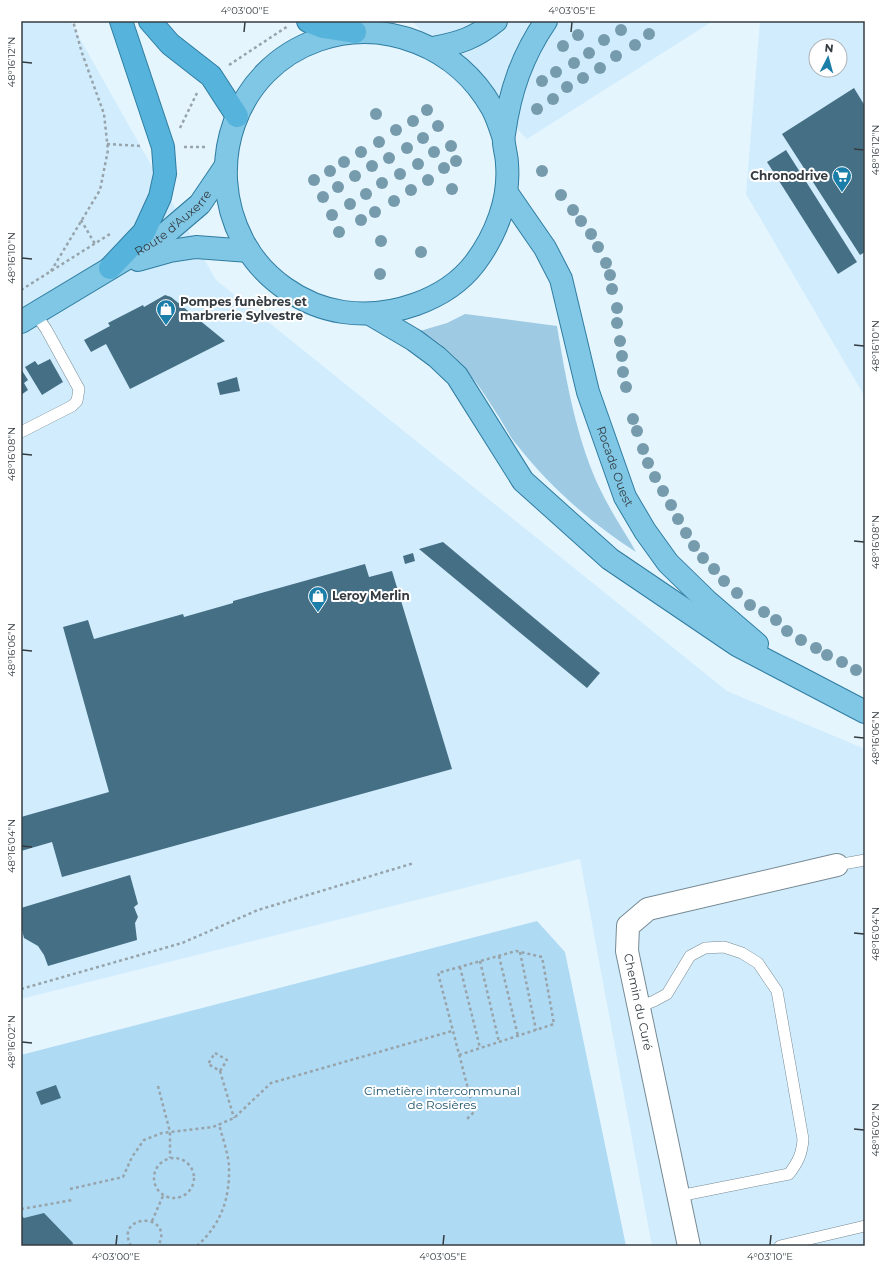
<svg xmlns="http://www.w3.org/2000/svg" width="886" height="1267" viewBox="0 0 886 1267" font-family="Montserrat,sans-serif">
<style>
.built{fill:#d1edfd;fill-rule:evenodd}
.green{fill:#afdaf3}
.forest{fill:#9ecae3}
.building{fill:#456f85}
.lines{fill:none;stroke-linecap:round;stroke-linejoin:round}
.service-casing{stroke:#778a94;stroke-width:12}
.minor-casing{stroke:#778a94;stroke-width:24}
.primary-casing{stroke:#2f7da1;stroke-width:24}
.trunk-casing{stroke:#2f7da1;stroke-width:24}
.path{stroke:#97a4ab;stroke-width:2.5;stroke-dasharray:3 3;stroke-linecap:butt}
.service{stroke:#fff;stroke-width:11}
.minor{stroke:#fff;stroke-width:22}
.primary{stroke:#80c6e5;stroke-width:22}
.trunk{stroke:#56b3dc;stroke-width:22}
.tree{fill:#769bad}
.ticks{fill:none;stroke:#343c41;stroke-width:1.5}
.labels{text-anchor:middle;stroke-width:4;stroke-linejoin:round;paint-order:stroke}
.poi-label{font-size:12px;font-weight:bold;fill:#343c41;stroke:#fff;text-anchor:start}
.street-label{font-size:12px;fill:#343c41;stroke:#fff}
.park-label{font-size:12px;fill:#1b516b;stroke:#fff}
.neatline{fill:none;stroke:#343c41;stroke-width:1.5}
.ticks-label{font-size:10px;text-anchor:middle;fill:#343c41}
</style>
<rect width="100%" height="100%" fill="#e5f5fe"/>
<g class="built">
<path d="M21,21H70L216,280L727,691L865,749V1246H652L580,859L21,999Z"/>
<path d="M412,21H713L527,139Z"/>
<path d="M760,21H865V397L746,194ZM816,46H840V70H816Z"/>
</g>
<path class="green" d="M537,921L565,952L626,1246H21V1055Z"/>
<path class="forest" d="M465,314L557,326C566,380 577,442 601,491C611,512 625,532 636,552C592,524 550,487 517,445C509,436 504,424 497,414C477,382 455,349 420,331L447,323Z"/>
<g class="building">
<path d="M854,88L865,106V252L860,255L782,134Z"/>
<path d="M786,150L857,262L838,274L767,162Z"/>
<path d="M165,295L171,297L225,341L130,389L106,344L91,352L84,340L110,326L108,323L143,305L144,307Z"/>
<path d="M50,359L63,382L42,395L25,367L35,361L38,365Z"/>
<path d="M21,369L28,380L24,383L28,390L21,395Z"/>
<path d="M237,377L240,391L220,395L217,383Z"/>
<path d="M443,542L600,673L587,688L419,549Z"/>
<path d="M413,553L415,561L405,564L403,556Z"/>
<path d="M365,564L369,577L392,571L452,769L62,877L52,842L21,851V817L109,792L63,627L88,620L94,639L183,614L184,617L233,603V601Z"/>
<path d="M130,875L138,904L134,907L138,917L135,923L137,940L48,966L44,955L38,946L24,938L21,926V908Z"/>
<path d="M56,1085L61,1098L41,1105L36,1092Z"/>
<path d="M44,1213L73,1243L72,1246H21V1215L24,1218Z"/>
</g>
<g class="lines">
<defs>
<g id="service">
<path d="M21,432L72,406L77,401L79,389L46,329L35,313"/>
<path d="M837,865L865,860"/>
<path d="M639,1007L654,1001L667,994L690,956L705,948L724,947L742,953L758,963L777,991L803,1139C802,1154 798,1162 789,1174L679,1196"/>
<path d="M780,1246L865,1226"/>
</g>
<path id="minor" d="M689,1246L627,951L628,926L648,909L837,865"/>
<g id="primary">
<path d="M433,48C460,43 475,38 496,21"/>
<path d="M503,136C500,127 497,117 492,108C458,47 385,17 318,40C235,69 203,165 243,241C262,278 302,306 343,312C389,319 446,301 475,263C496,235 510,199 507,164C507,154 502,143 504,134C510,91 522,56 546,21"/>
<path id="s1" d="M507,193L545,248L561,279L588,392L625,497L645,531L668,563L707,601L757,644"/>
<path d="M138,260L170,251L196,247L249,251"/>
<path d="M370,314L414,340L437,357L457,376L523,481L610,559L737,645L865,712"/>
<path id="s2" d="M21,322L159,239L200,204L225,167"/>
</g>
<g id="trunk">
<path d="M150,21L170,44L211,76L237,116"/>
<path d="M308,21L323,27L355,32"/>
<path d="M110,268L144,232L160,197L165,174L163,147L121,21"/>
</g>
</defs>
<use href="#service" class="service-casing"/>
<use href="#minor" class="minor-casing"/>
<use href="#primary" class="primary-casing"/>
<use href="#trunk" class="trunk-casing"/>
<g class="path">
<path d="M229,65L288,26"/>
<path d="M180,128L197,93"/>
<path d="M107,144L141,146"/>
<path d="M184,147H207"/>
<path d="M81,220L95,244"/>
<path d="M51,271L100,190L108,150L104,114L82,53L73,21"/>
<path d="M21,290L110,234"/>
<path d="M520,952L536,1030"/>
<path d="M499,956L518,1036"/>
<path d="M480,961L499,1042"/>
<path d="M460,967L480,1048"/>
<path d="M21,989L182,943L258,910L414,863"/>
<path d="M215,1053L227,1060L220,1071L208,1064Z"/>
<path d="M459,1055L554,1024L542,957L516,951L438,973L474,1112L466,1120"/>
<path d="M220,1071L234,1118"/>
<path d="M158,1086L170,1132V1158"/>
<circle cx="174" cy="1178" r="20"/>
<path d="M70,1189L123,1177L132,1157L144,1140L162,1133L213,1127L234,1118L271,1083L452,1031"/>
<path d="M21,1209L73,1200"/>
<path d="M152,1221L163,1196"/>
<path d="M131,1246C113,1213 176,1212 158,1246"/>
<path d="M197,1246C221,1224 230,1199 229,1166C228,1152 222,1137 219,1124"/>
</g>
<use href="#service" class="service"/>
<use href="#minor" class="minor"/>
<use href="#primary" class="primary"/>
<use href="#trunk" class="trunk"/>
</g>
<g class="tree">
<circle cx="621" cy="30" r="6"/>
<circle cx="649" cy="34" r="6"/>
<circle cx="578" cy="35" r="6"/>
<circle cx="604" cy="40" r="6"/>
<circle cx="635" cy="45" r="6"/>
<circle cx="563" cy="46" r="6"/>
<circle cx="589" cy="53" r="6"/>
<circle cx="616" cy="56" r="6"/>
<circle cx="574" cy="63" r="6"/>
<circle cx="600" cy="68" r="6"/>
<circle cx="556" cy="72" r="6"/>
<circle cx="583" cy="78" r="6"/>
<circle cx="542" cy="81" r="6"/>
<circle cx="567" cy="87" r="6"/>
<circle cx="553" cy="99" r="6"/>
<circle cx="537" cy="109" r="6"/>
<circle cx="427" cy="110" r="6"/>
<circle cx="376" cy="114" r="6"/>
<circle cx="413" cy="121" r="6"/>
<circle cx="438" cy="126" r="6"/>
<circle cx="396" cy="130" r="6"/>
<circle cx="423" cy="138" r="6"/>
<circle cx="379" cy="142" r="6"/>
<circle cx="451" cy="146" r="6"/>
<circle cx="407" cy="148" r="6"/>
<circle cx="361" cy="152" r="6"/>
<circle cx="434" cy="152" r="6"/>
<circle cx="389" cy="158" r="6"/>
<circle cx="456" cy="161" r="6"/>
<circle cx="344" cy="162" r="6"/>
<circle cx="418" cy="164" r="6"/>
<circle cx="372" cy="166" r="6"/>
<circle cx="444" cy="168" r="6"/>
<circle cx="330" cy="171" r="6"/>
<circle cx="542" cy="171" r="6"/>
<circle cx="400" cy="174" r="6"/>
<circle cx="355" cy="176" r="6"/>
<circle cx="314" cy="180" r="6"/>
<circle cx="428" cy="180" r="6"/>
<circle cx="382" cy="183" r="6"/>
<circle cx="338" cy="187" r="6"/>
<circle cx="452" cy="189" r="6"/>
<circle cx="411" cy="190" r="6"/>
<circle cx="366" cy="194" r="6"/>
<circle cx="561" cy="195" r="6"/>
<circle cx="323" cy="197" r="6"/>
<circle cx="394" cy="201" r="6"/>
<circle cx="350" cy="204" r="6"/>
<circle cx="573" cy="210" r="6"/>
<circle cx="375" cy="212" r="6"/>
<circle cx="332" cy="215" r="6"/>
<circle cx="361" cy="220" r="6"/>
<circle cx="581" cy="221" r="6"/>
<circle cx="339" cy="232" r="6"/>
<circle cx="591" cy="234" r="6"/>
<circle cx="381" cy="241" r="6"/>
<circle cx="598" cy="247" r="6"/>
<circle cx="421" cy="252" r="6"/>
<circle cx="606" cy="263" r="6"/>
<circle cx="380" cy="274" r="6"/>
<circle cx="610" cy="275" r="6"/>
<circle cx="612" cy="289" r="6"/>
<circle cx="617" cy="308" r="6"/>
<circle cx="617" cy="323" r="6"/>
<circle cx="620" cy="341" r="6"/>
<circle cx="622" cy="356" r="6"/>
<circle cx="623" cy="372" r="6"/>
<circle cx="626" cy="387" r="6"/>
<circle cx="633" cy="419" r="6"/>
<circle cx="637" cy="431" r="6"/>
<circle cx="643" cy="449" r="6"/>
<circle cx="648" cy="463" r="6"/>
<circle cx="655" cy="477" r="6"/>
<circle cx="663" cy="491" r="6"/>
<circle cx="671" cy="505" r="6"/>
<circle cx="678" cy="519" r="6"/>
<circle cx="686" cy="533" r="6"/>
<circle cx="694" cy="546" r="6"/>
<circle cx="703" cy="558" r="6"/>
<circle cx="714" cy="569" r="6"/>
<circle cx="724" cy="581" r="6"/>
<circle cx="737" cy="593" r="6"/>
<circle cx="750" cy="605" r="6"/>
<circle cx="764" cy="612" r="6"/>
<circle cx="776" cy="620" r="6"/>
<circle cx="787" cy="631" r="6"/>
<circle cx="801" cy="640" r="6"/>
<circle cx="816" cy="648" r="6"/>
<circle cx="827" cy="655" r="6"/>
<circle cx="842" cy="662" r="6"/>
<circle cx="856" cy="670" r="6"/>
</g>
<path class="ticks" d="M244,32L245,22M571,32L572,22M22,62L32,63M854,149L864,150M22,258L32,259M854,345L864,346M22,454L32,455M854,541L864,542M22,650L32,651M854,737L864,738M22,846L32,847M854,933L864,934M22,1042L32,1043M854,1129L864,1130M116,1245L117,1235M443,1245L444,1235M770,1245L771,1235"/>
<defs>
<symbol id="supermarket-pin" viewBox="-11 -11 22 30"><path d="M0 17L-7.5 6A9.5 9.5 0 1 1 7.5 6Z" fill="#1b7ea9" stroke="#fff"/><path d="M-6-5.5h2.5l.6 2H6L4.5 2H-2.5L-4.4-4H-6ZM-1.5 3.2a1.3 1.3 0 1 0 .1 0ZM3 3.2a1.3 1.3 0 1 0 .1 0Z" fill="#fff"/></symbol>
<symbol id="shop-pin" viewBox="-11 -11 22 30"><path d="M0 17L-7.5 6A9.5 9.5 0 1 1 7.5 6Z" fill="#1b7ea9" stroke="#fff"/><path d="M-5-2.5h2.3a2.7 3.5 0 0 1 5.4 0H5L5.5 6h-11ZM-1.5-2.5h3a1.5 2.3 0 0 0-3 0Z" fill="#fff"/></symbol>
</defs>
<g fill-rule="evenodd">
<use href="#supermarket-pin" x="831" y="165" width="22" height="30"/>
<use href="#shop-pin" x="155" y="298" width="22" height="30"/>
<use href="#shop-pin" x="307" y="585" width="22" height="30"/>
</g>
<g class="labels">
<g class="poi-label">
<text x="828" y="180" text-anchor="end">Chronodrive</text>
<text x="180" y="306">Pompes funèbres et<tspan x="180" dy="14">marbrerie Sylvestre</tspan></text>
<text x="332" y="600">Leroy Merlin</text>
</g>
<g class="street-label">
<text dy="4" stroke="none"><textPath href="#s2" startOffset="182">Route d'Auxerre</textPath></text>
<text dy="4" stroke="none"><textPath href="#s1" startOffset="297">Rocade Ouest</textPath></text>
<text transform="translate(638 1002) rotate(78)" y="4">Chemin du Curé</text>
</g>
<g class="park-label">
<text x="442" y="1095">Cimetière intercommunal<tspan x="442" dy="14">de Rosières</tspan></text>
</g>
</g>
<rect width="886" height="1267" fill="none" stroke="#ffffff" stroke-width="44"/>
<g transform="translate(828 58) rotate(6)"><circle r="19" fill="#ffffff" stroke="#aeb1b3"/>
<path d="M0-3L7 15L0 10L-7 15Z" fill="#1b7ea9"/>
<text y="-6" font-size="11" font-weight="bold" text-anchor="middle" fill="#343c41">N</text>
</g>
<rect x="22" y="22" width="842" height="1223" class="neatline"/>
<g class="ticks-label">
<text x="245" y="14">4°03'00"E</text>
<text x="572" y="14">4°03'05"E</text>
<text transform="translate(11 62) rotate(-90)" y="4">48°16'12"N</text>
<text transform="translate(875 150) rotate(-90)" y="4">48°16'12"N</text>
<text transform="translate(11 258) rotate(-90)" y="4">48°16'10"N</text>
<text transform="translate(875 346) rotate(-90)" y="4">48°16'10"N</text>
<text transform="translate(11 454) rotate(-90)" y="4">48°16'08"N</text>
<text transform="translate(875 542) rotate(-90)" y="4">48°16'08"N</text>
<text transform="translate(11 650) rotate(-90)" y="4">48°16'06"N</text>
<text transform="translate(875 738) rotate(-90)" y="4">48°16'06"N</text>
<text transform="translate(11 846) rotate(-90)" y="4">48°16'04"N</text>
<text transform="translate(875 934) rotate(-90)" y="4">48°16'04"N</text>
<text transform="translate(11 1042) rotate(-90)" y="4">48°16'02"N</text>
<text transform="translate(875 1130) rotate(-90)" y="4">48°16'02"N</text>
<text x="116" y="1260">4°03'00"E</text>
<text x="443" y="1260">4°03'05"E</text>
<text x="770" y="1260">4°03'10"E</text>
</g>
</svg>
